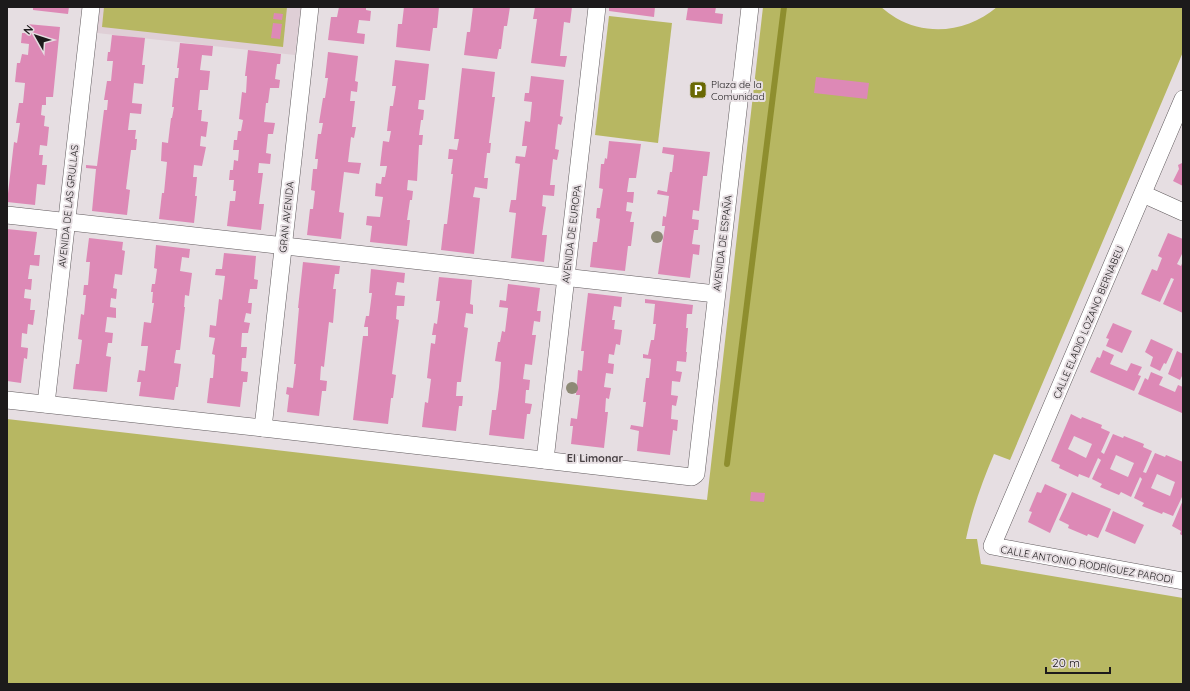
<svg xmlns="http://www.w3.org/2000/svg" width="1190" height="691" viewBox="0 0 1190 691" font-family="Quicksand,sans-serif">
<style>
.built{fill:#dfcfd6}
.green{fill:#b7b762}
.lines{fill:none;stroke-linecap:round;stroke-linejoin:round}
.stream{stroke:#8e8e2e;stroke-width:6}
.building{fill:#dd89b6;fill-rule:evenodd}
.street-casing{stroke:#615b5e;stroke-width:18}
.street{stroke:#fff;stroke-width:17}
.tree{fill:#8d8a76}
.labels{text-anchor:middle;stroke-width:4;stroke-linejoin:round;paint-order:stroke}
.poi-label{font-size:10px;fill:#1c1a1b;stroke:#e6dee2;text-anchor:start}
.street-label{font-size:10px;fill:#1c1a1b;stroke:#e6dee2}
.neighbourhood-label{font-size:11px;font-weight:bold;fill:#484144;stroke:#e6dee2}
</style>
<rect width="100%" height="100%" fill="#e6dee2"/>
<path class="built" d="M100,7H301L295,55L97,33Z"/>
<g class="green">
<path d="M104,7H287L283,47L102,27Z"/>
<path d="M763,7H881C886,11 891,15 896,18C929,37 969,31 997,7H1183V52L1010,460L994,454C982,482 972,510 966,539H977L981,564L1183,598V684H7V419L707,500Z"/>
<path d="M609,16L672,23L658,143L595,135Z"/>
</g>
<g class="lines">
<path class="stream" d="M727,464L784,7"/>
</g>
<g class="building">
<path d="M33,7H69L68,14L33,10Z"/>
<path d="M339,7H366V10L371,11L370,21L359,20L357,33L365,34L364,44L328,40L331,17H337Z"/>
<path d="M404,7H439L437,28H433L430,51L396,47L398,24H402Z"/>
<path d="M473,7H510L507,26H504L501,49H499L497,59L464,55L467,32H470Z"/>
<path d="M535,7H572L570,23L564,22L560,56H567L565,67L531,63L537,19H533Z"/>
<path d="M609,7H655L654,17L609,11Z"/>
<path d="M688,7H716L715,13L723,14L722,24L686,20Z"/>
<path d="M274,13L283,14L282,20L273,19Z"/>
<path d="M273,23L282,24L280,39L271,38Z"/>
<path d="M27,24L60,27L53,97H46V105H42L41,115L45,116L44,126L49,127L47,146L40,145L39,155H43L42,165H47L45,185L37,184L35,205L7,202L14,142L17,143L20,123H16L19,103H23L25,83L15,82L17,63H20L22,54L28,55L29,44L21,43L22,33H26Z"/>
<path d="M112,35L145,38L142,65H145L143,84L134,83L132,103L142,104L141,114L130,113L128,130H136L135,139H137L136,150H131L126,189L130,190L127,215L92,211L96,169L86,168V165L97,166L104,110H107L108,100H104L107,81H111L113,61H107L108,52H110Z"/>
<path d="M180,43L213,46L212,56L202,55L200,70L210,71L208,90H200L198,110H202L201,121L208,122L206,137L201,136L200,146L206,147L202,166L194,165L193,177H197L195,196H197L194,223L159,219L162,193H164L167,162L161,161L162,142L168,143L171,118H172L174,107H172L175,78H178L179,68H177Z"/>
<path d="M248,50L281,54L280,64H277L275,79L280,80L279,88H270L268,103H266L264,122L275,123L273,134H268L266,153L271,154L270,164L259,163L258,173H263L259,204H264L261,230L227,226L230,201H235L236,191H233L234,180H229L230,170H233L234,160L238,161L239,150H233L234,140H237L238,131H241L243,120L239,119L242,92L246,93L247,76H245Z"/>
<path d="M328,52L358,56L355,81L358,82L357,92L351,91L350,101H355L352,127H356L354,138L351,137L348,162L361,163L359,174L344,172L339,212L344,213L341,239L307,235L310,209H313L315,191L311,190L313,169H317L318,159H315L318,134H321L323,123H319L323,98H325L328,78H325Z"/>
<path d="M395,60L429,64L425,100H419L418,109L424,110L423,120H421L419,135H423L422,145H419L417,181L408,180L407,190L413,191L412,200H410L407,220H410L407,246L370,242L372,226L366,225L367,216L380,217L383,197L375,196L376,183L381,184L382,177H385L387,166H380L383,141L389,142L391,131H387L390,106H393L396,86H392Z"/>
<path d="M462,68L495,72L492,97H495L489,143H491L490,153H487L484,178H488L487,189L475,187L473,197L480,198L474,254L441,250L444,224H447L453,174H451L453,159H448L449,149L457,150L459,139H454Z"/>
<path d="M531,76L564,80L560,116L563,117L561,125L558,124L555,149L559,150L557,160L553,159L550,185H555L554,196L543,195L542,206L546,207L542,235H547L544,262L511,258L516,213L509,212L511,200H516L518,181L520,164L515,163L516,156L525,157L527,146H522L525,121L530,122L532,102L524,101L525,93H529Z"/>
<path d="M816,77L869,83L867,99L814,93Z"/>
<path d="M609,141L641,144L636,178H629L627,192H634L633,203L627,202L626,211L632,212L630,222H634L631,246H628L625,271L590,267L593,242H597L600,219L596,218L597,208H600L603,189L599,188L601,164H604L605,158L607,159Z"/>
<path d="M663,147L710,152L707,176H703L699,211L693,210L692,219L699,220L698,230H694L692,244L700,245L699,255L693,254L690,278L658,274L665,226H662L663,216L666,217L669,196L657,194L658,190L667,192L670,172H672L674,155L662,153Z"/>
<path d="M1183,160V186L1173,181L1179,169L1178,165L1182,163Z"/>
<path d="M7,229L37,232L34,255H40L39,266L30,265L28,279H32L31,290L25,289L24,298L31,299L30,310H35L33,325L28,324L27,334L22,333L21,347L28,348L27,359L24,358L21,383L7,381Z"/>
<path d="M1168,233L1183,239V252L1177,264L1181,266L1183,261V313L1163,304L1174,279L1171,278L1160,302L1141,294L1152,269L1157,271L1162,258L1158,256Z"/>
<path d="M89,238L123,242L122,250L125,251L122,275L115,274L113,288L117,289L116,299L111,298L110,307L116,308V318L107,317L105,332L113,333L112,343H108L106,356L111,357L107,392L73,389L76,364H79L82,340L78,339L81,314L84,315L86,295H83L84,285H88L90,262H86Z"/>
<path d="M156,245L190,249L189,258L182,257L180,271L192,273L189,296L185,295L184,307H185L180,350H176L174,363L181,364L178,387H176L174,400L139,396L141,382H137L139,370L145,371L148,346H141L144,322L151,323L154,303H152L153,292H151L152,284H155L157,269L154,268Z"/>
<path d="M224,253L256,256L254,279L258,280L257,289H250L248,303H252L251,314L246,313L244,322L250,323L248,333H242L241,347H247L246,358H242L241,371L248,372L247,382H243L240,407L207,403L210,378H213L215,355L212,354L215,338L209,337L210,325L216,326L219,299L222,300L225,276L215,275L216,269H222Z"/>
<path d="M303,262L340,266L339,274H335L333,289H336L333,323L329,322L324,367L321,366L320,380L327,381L326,391H322L319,416L287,412L289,395L286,394L287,387L293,388L296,364H294L299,308H298Z"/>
<path d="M371,269L405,273L404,283L397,282L395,295L405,296L404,306H397L396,319L399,320L392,374L396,375L393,398H391L388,424L353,420L363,336H368V327H364L366,316H369L372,293H369Z"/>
<path d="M439,277L472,280L470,304L473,305V314L466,313L464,327L468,328L464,358L461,382H457L456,396H463L462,406H459L456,431L422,427L425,402L428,403L431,379L427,378L431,343L435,344L436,335H432L434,323L437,324L440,301H436Z"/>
<path d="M508,284L540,288L537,311H541L540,322L534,321L532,335H536L532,365L525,364L523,379L530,380L529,390H526L525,403L532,404L530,414H527L524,439L489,435L492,410H496L499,387L501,362L495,361L498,342H500L502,331L505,332L508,308L499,307L500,300L506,301Z"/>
<path d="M588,293L622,297L621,307L614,306L612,320H615L614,329L622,330L620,345L616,344L614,355L609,354L608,363L614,364L613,374L606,373L604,387L611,388L609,399L606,398L605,412H608L604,448L571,444L573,426H570L571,418L577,419L580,395H576L578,370L582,371L584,351H581Z"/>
<path d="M645,299L693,305L692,314H687L686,328H688L686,352H687L686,362L677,361L676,371L682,372L680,382L672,381L671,395L678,396L676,406L672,405L671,419L678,420L677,431L673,430L670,455L637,451L639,431L630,429L631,425L643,427L646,402H643L646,378H649L651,359L643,358V354L648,355L651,340H654L656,324H653L655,304L645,303Z"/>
<path d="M1113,323L1132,331L1122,353L1106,346L1109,339L1106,338Z"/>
<path d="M1151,339L1173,349L1166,364L1164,363L1160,371L1150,366L1153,357L1145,352Z"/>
<path d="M1103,350L1114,355L1110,364L1127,371L1131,363L1142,367L1138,375L1141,376L1134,391L1090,372L1097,357L1100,358Z"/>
<path d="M1177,351L1183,354V374L1180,380L1168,374Z"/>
<path d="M1151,372L1163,377L1159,385L1175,392L1178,385L1183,387L1182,413L1138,394L1145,378L1148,380Z"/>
<path d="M1071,414L1081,419L1082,417L1102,425L1101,428L1110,432L1101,452L1104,454L1113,434L1123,438L1124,436L1144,444L1143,447L1152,451L1143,472L1146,473L1155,453L1165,457L1166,455L1183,462V497H1182L1173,516L1163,512L1162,514L1142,506L1144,503L1134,498L1142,479L1140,477L1131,497L1121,492L1119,495L1100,487L1102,484L1092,479L1101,460L1098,458L1089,478L1079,474L1078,477L1059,468L1060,465L1051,461ZM1074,436L1092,444L1086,458L1068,449ZM1116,455L1134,463L1128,477L1110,469ZM1157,474L1175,482L1170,496L1151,488Z"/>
<path d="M1045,484L1067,494L1050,533L1028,522L1032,512L1029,511L1037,492L1041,493Z"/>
<path d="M751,492L765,493L764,502L750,501Z"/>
<path d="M1072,492L1111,509L1098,538L1088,534L1087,536L1068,528L1069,525L1059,520Z"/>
<path d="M1183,500V536L1180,534L1181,531L1172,526Z"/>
<path d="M1113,511L1144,525L1135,544L1105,531Z"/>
</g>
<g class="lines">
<defs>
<g id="street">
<path d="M1183,99L992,546L1183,581"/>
<path d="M1143,194L1183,212"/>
<path d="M7,215L716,294"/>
<path d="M7,400L263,428L692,477L696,474L750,7"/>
<path d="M46,404L91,7"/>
<path d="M263,428L310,7"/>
<path d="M545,460L597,7"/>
</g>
</defs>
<use href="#street" class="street-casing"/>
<use href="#street" class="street"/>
</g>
<g class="tree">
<circle cx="657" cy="237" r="6"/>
<circle cx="572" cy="388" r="6"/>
</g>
<defs>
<symbol id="parking-square" viewBox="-11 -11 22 22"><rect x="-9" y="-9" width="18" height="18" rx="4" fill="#6a6903" stroke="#e6dee2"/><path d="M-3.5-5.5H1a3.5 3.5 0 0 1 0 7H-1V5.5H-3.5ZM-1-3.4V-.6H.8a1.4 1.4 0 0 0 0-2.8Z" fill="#fff"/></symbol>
</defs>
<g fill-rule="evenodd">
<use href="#parking-square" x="688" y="80" width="20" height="20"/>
</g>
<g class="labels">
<g class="poi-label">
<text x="711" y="88">Plaza de la<tspan x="711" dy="12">Comunidad</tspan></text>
</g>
<g class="street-label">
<text transform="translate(68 206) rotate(-84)" y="4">AVENIDA DE LAS GRULLAS</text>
<text transform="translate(286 217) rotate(-84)" y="4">GRAN AVENIDA</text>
<text transform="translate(571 234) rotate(-83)" y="4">AVENIDA DE EUROPA</text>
<text transform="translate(722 243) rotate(-83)" y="4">AVENIDA DE ESPAÑA</text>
<text transform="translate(1088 322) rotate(-67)" y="4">CALLE ELADIO LOZANO BERNABEU</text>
<text transform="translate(1087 564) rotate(10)" y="4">CALLE ANTONIO RODRÍGUEZ PARODI</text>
</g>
<g class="neighbourhood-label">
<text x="595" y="462">El Limonar</text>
</g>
</g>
<rect width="1190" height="691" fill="none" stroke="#1c1a1b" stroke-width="16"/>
<g transform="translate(36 36) rotate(309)" stroke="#e6dee2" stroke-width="3" paint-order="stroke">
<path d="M0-3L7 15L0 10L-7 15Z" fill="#1c1a1b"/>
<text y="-6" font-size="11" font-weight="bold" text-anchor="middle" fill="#1c1a1b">N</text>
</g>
<path d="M1046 667v6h64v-6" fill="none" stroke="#1c1a1b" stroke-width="2"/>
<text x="1052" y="667" font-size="12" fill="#1c1a1b" stroke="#e6dee2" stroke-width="3" paint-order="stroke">20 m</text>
</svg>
